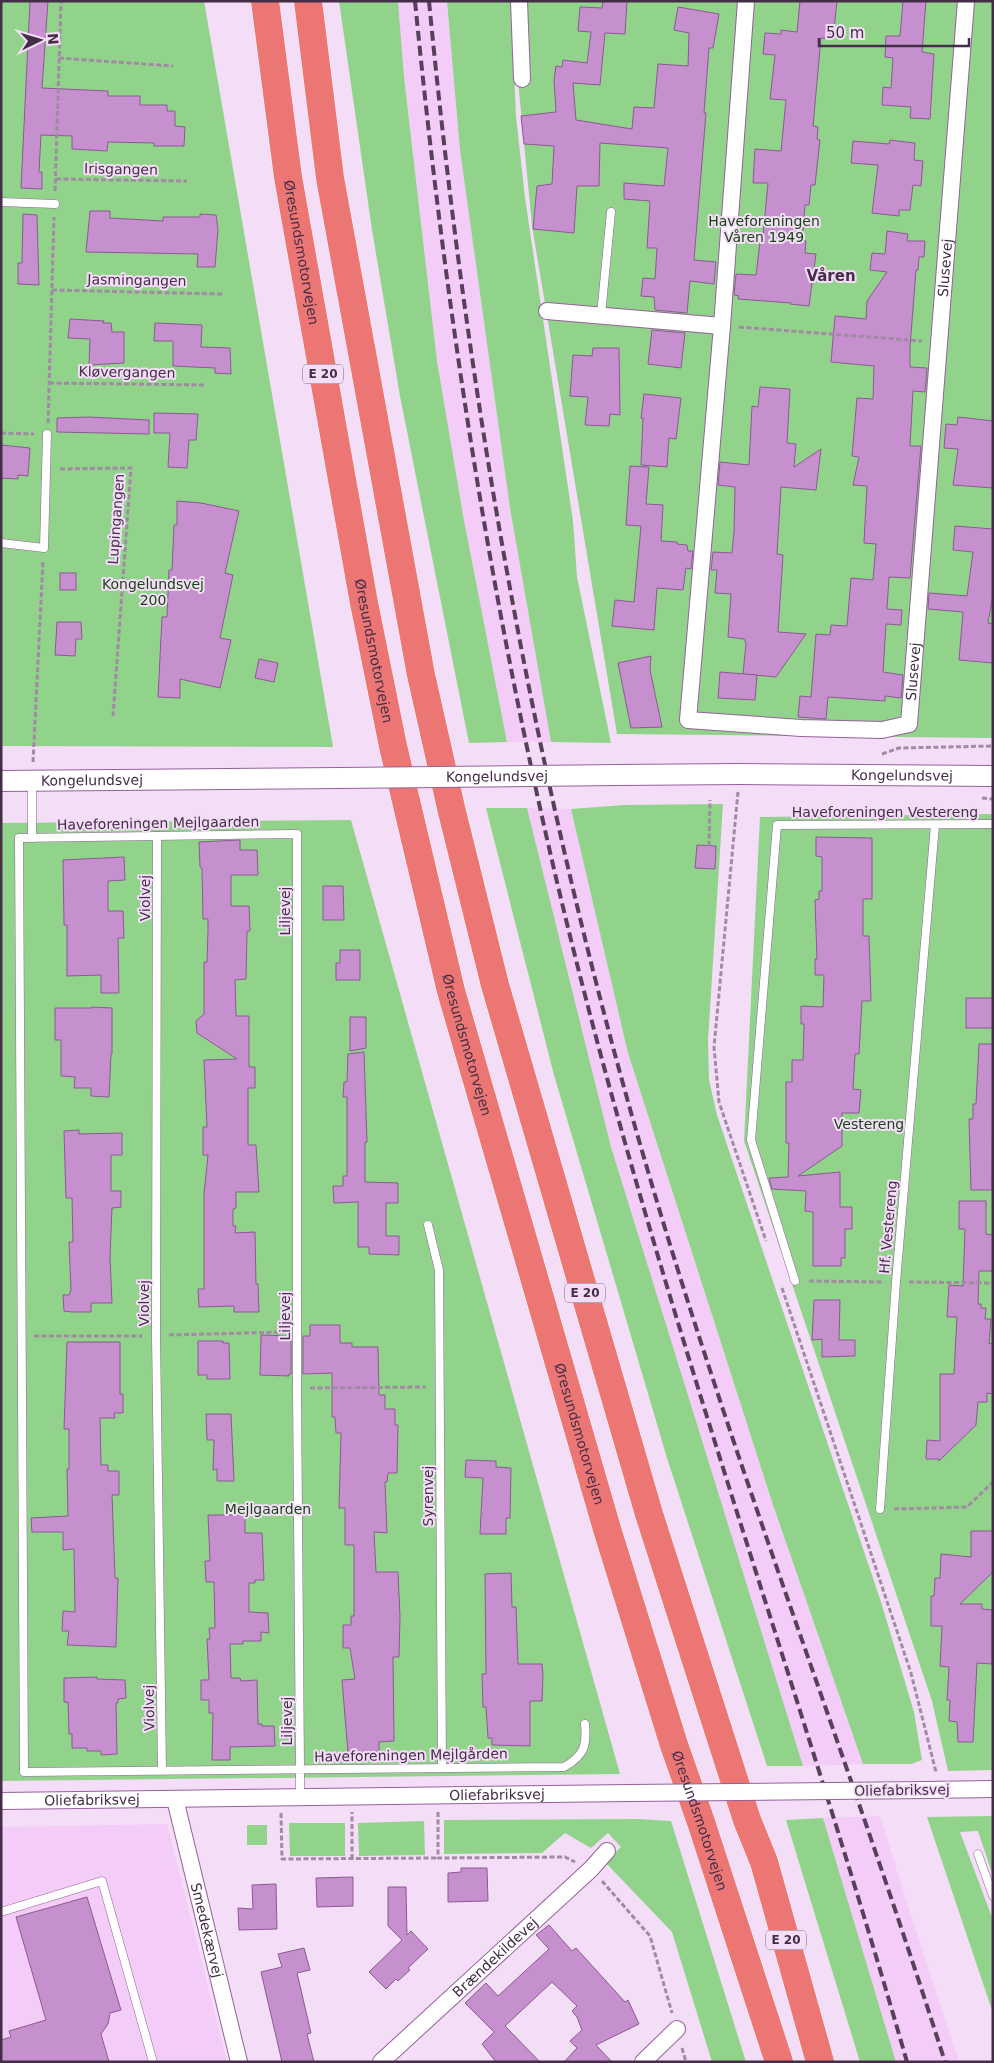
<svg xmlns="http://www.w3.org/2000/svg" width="994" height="2063" viewBox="0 0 994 2063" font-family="'DejaVu Sans',sans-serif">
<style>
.built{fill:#f3cdf8}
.green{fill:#92d38c}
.building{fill:#c690ce;stroke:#8c5993}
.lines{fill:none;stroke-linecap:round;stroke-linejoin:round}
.service-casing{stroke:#95619c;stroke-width:9}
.minor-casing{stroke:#95619c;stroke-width:18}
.tertiary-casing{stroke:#95619c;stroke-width:22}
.motorway-casing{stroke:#fff;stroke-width:29}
.path{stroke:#a18aa4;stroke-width:3;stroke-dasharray:5 2.5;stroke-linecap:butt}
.service{stroke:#fff;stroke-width:8}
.minor{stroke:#fff;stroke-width:16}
.tertiary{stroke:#fff;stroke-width:20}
.motorway{stroke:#eb7674;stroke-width:28}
.rail{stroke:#57405a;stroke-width:4;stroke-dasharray:10 5;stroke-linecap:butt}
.minor-bridge-casing{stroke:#95619c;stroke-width:18;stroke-linecap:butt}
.tertiary-bridge-casing{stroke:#95619c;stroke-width:22;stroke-linecap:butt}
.minor-bridge{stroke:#fff;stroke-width:16}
.tertiary-bridge{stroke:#fff;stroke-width:20}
.labels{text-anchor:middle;stroke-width:4;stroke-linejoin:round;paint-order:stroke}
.shield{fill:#f4ddf7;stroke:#79627c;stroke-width:1}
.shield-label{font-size:12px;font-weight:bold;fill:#442d47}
.street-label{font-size:14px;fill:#442d47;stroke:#f4ddf7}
.park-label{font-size:14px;fill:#154612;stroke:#f4ddf7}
.neighbourhood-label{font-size:15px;font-weight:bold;fill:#442d47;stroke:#f4ddf7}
</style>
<rect width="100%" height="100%" fill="#f4ddf7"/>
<g class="built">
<path d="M398,1H447L460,150L510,508L551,742H507L463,515L437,361L404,77Z"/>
<path d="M527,808L571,809L628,1053L773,1505L863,1764L803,1766L611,1147Z"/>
<path d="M880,1816L906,1900L959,2062H896L823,1818Z"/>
<path d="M167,1824L227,2062H1V1827Z"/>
</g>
<g class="green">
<path d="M1,1H204L333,747L1,746Z"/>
<path d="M339,1H398L404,77L437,361L463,515L507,742L469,743L400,396L372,230Z"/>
<path d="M447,1H993V738L617,734L532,226L511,8L516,116L525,198L573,521L577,577L611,743L551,742L510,508L460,150Z"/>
<path d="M723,804L708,1040L709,1080L717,1115L881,1602L914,1712L922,1760L911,1764H863L773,1505L628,1053L571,809L624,805Z"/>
<path d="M486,808H527L611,1147L803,1766H767L667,1458L554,1075Z"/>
<path d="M993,814V1770L948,1771L932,1701L744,1141L760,817Z"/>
<path d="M351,820L620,1774L1,1781V823Z"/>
<path d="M992,1816L993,1876L978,1831L960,1832L993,1920V2013L927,1817Z"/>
<path d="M823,1818L896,2062H860L786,1820Z"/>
<path d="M637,1819L671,1821L746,2062H712L672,1932L605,1862L621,1847L608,1833L591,1848L565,1833L542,1853L444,1854V1820Z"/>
<path d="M424,1821L425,1855L359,1856L358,1823Z"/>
<path d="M289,1823H345V1856H290Z"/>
<rect x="247" y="1825" width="20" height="20"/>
</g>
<g class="building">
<path d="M30,1H48L42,88L108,91V96H140V105H167V111H175V126L185,127L184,146H154V143L108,142L107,151L72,149V136L41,135L39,172H42V189L21,188Z"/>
<path d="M603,1H627L625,34L605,33L600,85L573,83L576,120L632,129L634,107L654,108L658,64L688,66L689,33L674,30L678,7L719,14L713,48H709L704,113H706L694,260L716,262L714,284L690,281L687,313L655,310L654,297L641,296L643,278L655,279L657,248H647L650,201L624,199V183L664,186L668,148L600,143L599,186H577L574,233L533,229L537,186L552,184L554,146L524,144L521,116L556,112L554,80L556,66L562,67L563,60L587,63L591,32L578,31L580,7L602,8Z"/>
<path d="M800,1H837L833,39L821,38L813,126L818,127L817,139L820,140L815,185H811L809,205H805L802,240L806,241L805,253L816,254L809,306L790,304L791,303L738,299L739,296L734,295L736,274L756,275L761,234L763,235L768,183H753L755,149L781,151L786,100L770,99L775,55L763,54L765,33L781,34V30L797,32Z"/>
<path d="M903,1H926L922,52L934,54L930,119L910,118L911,107L882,105L883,87L891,88L893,58L885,57L886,36H900Z"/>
<path d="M890,140L915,143L914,160L923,161L921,186L913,185L910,210H899V216L872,213L878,165L851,163L853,141L889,144Z"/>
<path d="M90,211H110V218L163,221V217H200V214L216,215L218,229L215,267H197L198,254L86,252Z"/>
<path d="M23,214L37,215L39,285L18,284V263H22Z"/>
<path d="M887,231L908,234L907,241H925L924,257H919L918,270H916L910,347V367L927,368L925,392L913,391L910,446H921L910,578L889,577L887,609L902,610L901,625L886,624L883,672L903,675L901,698L885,696V701L828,697L826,719L798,717L800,696L811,697L816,634L830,635L831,625L847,626L851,578L873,580L876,544L864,543V542L867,486L853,485L859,457L852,456L857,398L873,399L874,366L831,362L835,316L866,319L867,301L887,272L870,270L872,253L885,254Z"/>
<path d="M70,319L104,321L103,323H111L112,332H124V363L89,365L90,339L68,338Z"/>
<path d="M155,323L202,325L201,347L230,348L231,374L215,373V368L173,366V341H154Z"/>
<path d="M652,330L685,333L681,368L648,364Z"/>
<path d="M593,348H619L620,415L610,414L609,426L585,425L588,397L570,396L573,355L592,356Z"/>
<path d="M760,387L790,389L787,443L796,444L794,467L821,449L816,490L781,487L777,554L783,555L778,632L806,634L776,677L743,674L746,643L744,639L728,637L731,594L715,593L717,570H711L713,552L732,553L734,531L735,487L718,485L720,462L749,465L752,406L758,407Z"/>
<path d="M644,394L681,398L676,439L669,438L667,467L641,465L643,418H641Z"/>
<path d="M154,413L198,414L196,440H189L187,468L168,467L170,433H154Z"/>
<path d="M89,417L149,420V434L57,432V418Z"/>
<path d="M958,417L993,421V488L953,485L958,449L944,448L946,424L957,425Z"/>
<path d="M1,445L30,448L28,476L18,475V479L1,478Z"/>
<path d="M630,466L649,467L646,504L663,505L661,541L677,542V544L687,545L688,551H693L691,569L686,568L683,590L657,588L654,630L612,626L615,600L634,602L641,526L626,525Z"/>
<path d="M177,501L201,503L239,511L225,573L233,575L220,638L231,640L220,688L180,679V698L158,697L162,617H167L169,570H172L174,525H177Z"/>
<path d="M955,526L993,529V595L988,623L993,624V663L959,660L963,612L928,609L929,593L967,596L973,552L953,550Z"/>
<rect x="60" y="573" width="16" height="17"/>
<path d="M57,622H81L82,639H76L75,656L55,655Z"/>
<path d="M651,656L650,670L662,727L631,728L618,663Z"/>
<path d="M259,659L278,663L274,682L255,678Z"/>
<path d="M720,672L757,675L755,700L718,698Z"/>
<path d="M816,837L872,838V899H863V936H869L871,1001H862L859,1054H855L853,1089L861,1090L859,1113H842V1146L798,1176L840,1172V1207H852V1229H845V1258H841V1266H813V1212L805,1211L806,1191L772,1189L769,1178L788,1177L789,1143H786V1082H792V1060H803L804,1024H801V1006L823,1007L824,975H815V959H817L815,900L819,899V891H822V857L816,856Z"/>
<path d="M240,840V850H257L258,875H231V906H249L250,931H247L246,979L235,980L236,1016H249V1067H255V1088H248V1145H256L259,1192H236V1208L233,1209V1226H236L235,1233L255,1232L256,1284H258L259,1312H234V1306L199,1307L198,1289H204V1194L208,1155H203V1127H207L204,1060L237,1059L197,1033L196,1021L204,1014V962H207L208,930V919H203L202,869L200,867L199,842Z"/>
<path d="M697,845L716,846L715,869L695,868Z"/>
<path d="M124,857L125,880L108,881V911H123L124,938H118L119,993H101V975L67,976V925H64L63,860Z"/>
<path d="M323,886H343L344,920H323Z"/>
<path d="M340,950H360V980H336V963H340Z"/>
<rect x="966" y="998" width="27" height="30"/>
<path d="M92,1007L112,1008V1054H111L109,1097L91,1096V1088H74L75,1077L61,1076V1040H55V1008H92Z"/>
<path d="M350,1017H366V1048L350,1051Z"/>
<path d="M979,1044H993L992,1190H971L969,1119H973V1104H976Z"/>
<path d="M364,1052L367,1142H365V1182L398,1183V1203H386V1236H399V1255L369,1254V1247H358V1202L334,1203L333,1186H343V1176H347V1097H343L344,1082H347L348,1054Z"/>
<path d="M79,1130V1134L122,1133V1155H111V1191H121V1207L112,1208L110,1257L112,1303H91V1312H72L64,1311L63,1295H69L71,1290L69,1242H73L72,1198H66L64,1131Z"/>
<path d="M959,1201H986V1234L993,1235V1271H979L978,1304H981V1308H986L985,1319H991L989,1344L993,1343V1394L987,1393V1402H978L976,1425L939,1461V1459H926L927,1440L940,1441V1374H954L957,1317H947L949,1285L963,1286L965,1229H959Z"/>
<path d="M814,1300H840L839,1340H855V1356L822,1357V1339L812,1340Z"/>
<path d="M310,1325H340V1343H352V1347H378L379,1395H385V1409H395V1425H398L397,1473H388L387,1482H385L387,1533L374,1532L376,1572H398L400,1617L399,1657H393L394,1741L379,1742V1752L348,1753L342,1680L355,1679L350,1648H343V1625H351V1616H354V1545H345V1508H339L341,1433H336L335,1417H332V1373L303,1374V1336H310Z"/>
<path d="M261,1335L291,1336V1374H289V1376L260,1375Z"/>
<path d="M198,1341H223V1343H229L230,1379H207V1375H198Z"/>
<path d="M67,1342H120V1394H123V1413H114L115,1418H100L101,1465H108V1471H119V1495H112L115,1578H118L116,1647L67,1645L69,1631H62L63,1611L75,1612L74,1549L63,1550V1532H32L31,1518L68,1516L67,1469H69V1429H64Z"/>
<path d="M206,1414H231L234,1481H217V1469L213,1470L214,1440H207Z"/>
<path d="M466,1460L496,1461V1467L511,1468L510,1518H506V1534H480L483,1478L465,1477Z"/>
<path d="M208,1515H245V1533H262L264,1580H255V1583H249V1612L268,1613L269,1633L261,1632V1641H243V1644H230L231,1678H240L241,1681L257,1680L258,1724H262V1726H274L275,1746L230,1747V1760H212L213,1713H209V1700H201V1680H209L207,1639H210L209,1628H215L214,1582H206L205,1561H210Z"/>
<path d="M971,1531H993V1572L960,1604H982V1609L992,1610V1664L977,1663L973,1742H958L957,1722L949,1721L950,1700H947L949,1667L940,1666L942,1626H931V1596H934L935,1578H940L941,1554L971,1557Z"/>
<path d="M511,1573L512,1607H516L518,1664H542L543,1675L542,1701H530V1746L492,1745V1738H488L486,1707H483L482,1674H486L485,1574Z"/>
<path d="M97,1677V1679L125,1680L126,1698L118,1699V1703H116L117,1754L101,1755V1751H87V1748H72V1734H69L68,1702H64V1678Z"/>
<path d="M461,1868H487L488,1901L448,1902V1873L461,1872Z"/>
<path d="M353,1877V1906L317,1907L316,1878Z"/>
<path d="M276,1884L277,1929L239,1930L238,1908L253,1909L252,1885Z"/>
<path d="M388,1887H406L407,1935L411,1931L428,1949L408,1968L410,1970L398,1981L396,1979L386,1989L369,1972L402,1940L388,1926Z"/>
<path d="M87,1897L121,2010L110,2013L108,2024L101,2034L109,2062H1V2040L11,2037L9,2031L46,2020L16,1917Z"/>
<path d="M549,1925L572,1951L576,1948L625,2002L628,2000L639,2024L596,2045L612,2062H564L577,2048L570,2041L582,2030L577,2017L572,2011L577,2006L552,1982L505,2026L540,2062H496L482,2044L494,2032L465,2003L486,1983L498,1996L549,1949L536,1935Z"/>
<path d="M304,1948L310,1970L297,1973L311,2033L307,2034L314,2062H282L261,1972L282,1967L278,1954Z"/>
</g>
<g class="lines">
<defs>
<g id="service">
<path d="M1,202L55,204"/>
<path d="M601,315L611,212"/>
<path d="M1,543L44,548L47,434"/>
<path d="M157,836L156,1335L162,1769"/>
<path d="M32,838V783"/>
<path d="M428,1225L439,1270L442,1767"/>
<path d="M795,1281L751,1140L777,825L993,824"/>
<path d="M880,1509L896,1282L935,825"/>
<path d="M300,1798V1769L297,1388V834L19,838L24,1772C204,1769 384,1768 564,1767C584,1756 587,1746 585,1724"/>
<path d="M978,1854L993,1896"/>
<path d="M1,1912L102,1881L153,2062"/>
</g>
<g id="minor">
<path d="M519,1L522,79"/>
<path id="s1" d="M746,1L722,326L688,720L801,728L882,730L909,724L966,1"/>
<path d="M547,311L722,326"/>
<path d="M925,1790L993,1789"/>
<path id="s2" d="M175,1799L239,2062"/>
<path id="s3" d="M1,1801L630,1793"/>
<path id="s4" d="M381,2062L591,1869L607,1851"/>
<path d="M643,2062L677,2029"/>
</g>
<g id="tertiary">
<path id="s5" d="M618,775L740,774L993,776"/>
<path id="s6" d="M1,781L339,778"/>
</g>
<g id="motorway">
<path id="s7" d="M265,1L288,177L364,603L393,746L451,991L607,1529L674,1745L701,1822L779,2062"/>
<path d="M308,1L330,178L421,675L452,812L495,985L649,1514L747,1820L764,1862L820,2062"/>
</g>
</defs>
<use href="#service" class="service-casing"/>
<use href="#minor" class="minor-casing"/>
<use href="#tertiary" class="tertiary-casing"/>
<use href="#motorway" class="motorway-casing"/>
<g class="path">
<path d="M59,58L173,66"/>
<path d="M56,179L187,181"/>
<path d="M55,191L61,1"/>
<path d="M52,290L222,294"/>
<path d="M739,327L922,341"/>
<path d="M49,383L205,385"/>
<path d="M48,423L54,217"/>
<path d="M1,433L34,434"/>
<path d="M60,469L131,468L113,716"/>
<path d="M882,754L899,748L993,746"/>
<path d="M33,762L43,561"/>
<path d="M738,792L714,1047L719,1102L766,1241"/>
<path d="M982,798L993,799"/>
<path d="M709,846L710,800"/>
<path d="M809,1281L882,1282"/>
<path d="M909,1282L993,1283"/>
<path d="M782,1288L911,1673L936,1772"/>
<path d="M169,1335L285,1332"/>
<path d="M34,1336H142"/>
<path d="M310,1388L426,1387"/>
<path d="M894,1509L967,1507L993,1482"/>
<path d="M438,1812V1858L565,1857L575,1862"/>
<path d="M281,1813L282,1859L438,1858"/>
<path d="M352,1859V1812"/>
<path d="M602,1881L650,1936L672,2013"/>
<path d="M682,2048L686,2062"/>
</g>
<use href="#service" class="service"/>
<use href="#minor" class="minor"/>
<use href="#tertiary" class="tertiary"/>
<use href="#motorway" class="motorway"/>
<g class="rail">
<path d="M415,1C448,338 501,672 586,999C679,1358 805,1706 907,2062"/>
<path d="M429,1C467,396 535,787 647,1168C735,1469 850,1762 945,2062"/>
</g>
<defs>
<path id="minor-bridge" d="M630,1793L925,1790"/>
<g id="tertiary-bridge">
<path id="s8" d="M339,778L618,775"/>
</g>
</defs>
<use href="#minor-bridge" class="minor-bridge-casing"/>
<use href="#tertiary-bridge" class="tertiary-bridge-casing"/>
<use href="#minor-bridge" class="minor-bridge"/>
<use href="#tertiary-bridge" class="tertiary-bridge"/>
</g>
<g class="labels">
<g class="shield">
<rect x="303" y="364.5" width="40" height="19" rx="4"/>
<rect x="565" y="1283.5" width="40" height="19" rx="4"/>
<rect x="766" y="1930.5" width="40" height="19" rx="4"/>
</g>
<g class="shield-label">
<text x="323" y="378">E 20</text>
<text x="585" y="1297">E 20</text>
<text x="786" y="1944">E 20</text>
</g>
<g class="street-label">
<text transform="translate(121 169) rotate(1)" y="5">Irisgangen</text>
<text dy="5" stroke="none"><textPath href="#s7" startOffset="254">Øresundsmotorvejen</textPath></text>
<text dy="5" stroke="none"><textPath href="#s1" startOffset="1401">Slusevej</textPath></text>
<text transform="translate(137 280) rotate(1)" y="5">Jasmingangen</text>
<text transform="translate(127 372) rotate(1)" y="5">Kløvergangen</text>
<text transform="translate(116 519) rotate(-86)" y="5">Lupingangen</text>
<text dy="5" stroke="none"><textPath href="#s7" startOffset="659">Øresundsmotorvejen</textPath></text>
<text dy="5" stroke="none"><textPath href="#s1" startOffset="996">Slusevej</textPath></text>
<text dy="5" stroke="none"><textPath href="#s5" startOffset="284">Kongelundsvej</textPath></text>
<text dy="5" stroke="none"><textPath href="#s8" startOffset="158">Kongelundsvej</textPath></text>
<text dy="5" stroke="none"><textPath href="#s6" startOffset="91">Kongelundsvej</textPath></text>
<text x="885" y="817">Haveforeningen Vestereng</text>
<text transform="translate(158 823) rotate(-1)" y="5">Haveforeningen Mejlgaarden</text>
<text transform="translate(145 898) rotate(-90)" y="5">Violvej</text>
<text transform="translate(285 911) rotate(-90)" y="5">Liljevej</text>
<text dy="5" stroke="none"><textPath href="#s7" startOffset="1064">Øresundsmotorvejen</textPath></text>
<text transform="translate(888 1227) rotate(-85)" y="5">Hf. Vestereng</text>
<text transform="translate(144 1303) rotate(-90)" y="5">Violvej</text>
<text transform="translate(285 1316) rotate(-90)" y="5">Liljevej</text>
<text dy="5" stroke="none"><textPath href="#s7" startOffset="1469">Øresundsmotorvejen</textPath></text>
<text transform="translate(428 1496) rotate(-90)" y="5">Syrenvej</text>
<text transform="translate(149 1708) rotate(-91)" y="5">Violvej</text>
<text transform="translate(287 1721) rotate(-90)" y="5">Liljevej</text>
<text transform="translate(411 1755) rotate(-1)" y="5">Haveforeningen Mejlgården</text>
<text transform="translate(902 1790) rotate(-1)" y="5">Oliefabriksvej</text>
<text dy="5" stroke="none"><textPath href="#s3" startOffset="496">Oliefabriksvej</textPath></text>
<text dy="5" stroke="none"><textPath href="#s3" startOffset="91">Oliefabriksvej</textPath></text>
<text dy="5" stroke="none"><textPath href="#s7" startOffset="1874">Øresundsmotorvejen</textPath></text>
<text dy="5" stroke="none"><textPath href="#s2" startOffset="135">Smedekærvej</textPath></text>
<text dy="5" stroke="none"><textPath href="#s4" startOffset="155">Brændekildevej</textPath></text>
</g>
<g class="park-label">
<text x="764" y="226">Haveforeningen<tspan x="764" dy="16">Våren 1949</tspan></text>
<text x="153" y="589">Kongelundsvej<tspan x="153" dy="16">200</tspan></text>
<text x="869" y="1129">Vestereng</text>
<text x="268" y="1514">Mejlgaarden</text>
</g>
<g class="neighbourhood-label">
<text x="831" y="281">Våren</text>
</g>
</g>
<rect width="994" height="2063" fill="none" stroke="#442d47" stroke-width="5"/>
<g transform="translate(40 40) rotate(85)" stroke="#f4ddf7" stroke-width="4" paint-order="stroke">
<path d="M0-4L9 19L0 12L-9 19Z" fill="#442d47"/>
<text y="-8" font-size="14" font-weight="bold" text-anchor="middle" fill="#442d47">N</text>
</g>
<path d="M819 38v8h150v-8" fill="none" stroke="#442d47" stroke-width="2.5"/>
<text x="826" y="38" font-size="15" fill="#442d47" stroke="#f4ddf7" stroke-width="4" paint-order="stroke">50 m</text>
</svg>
